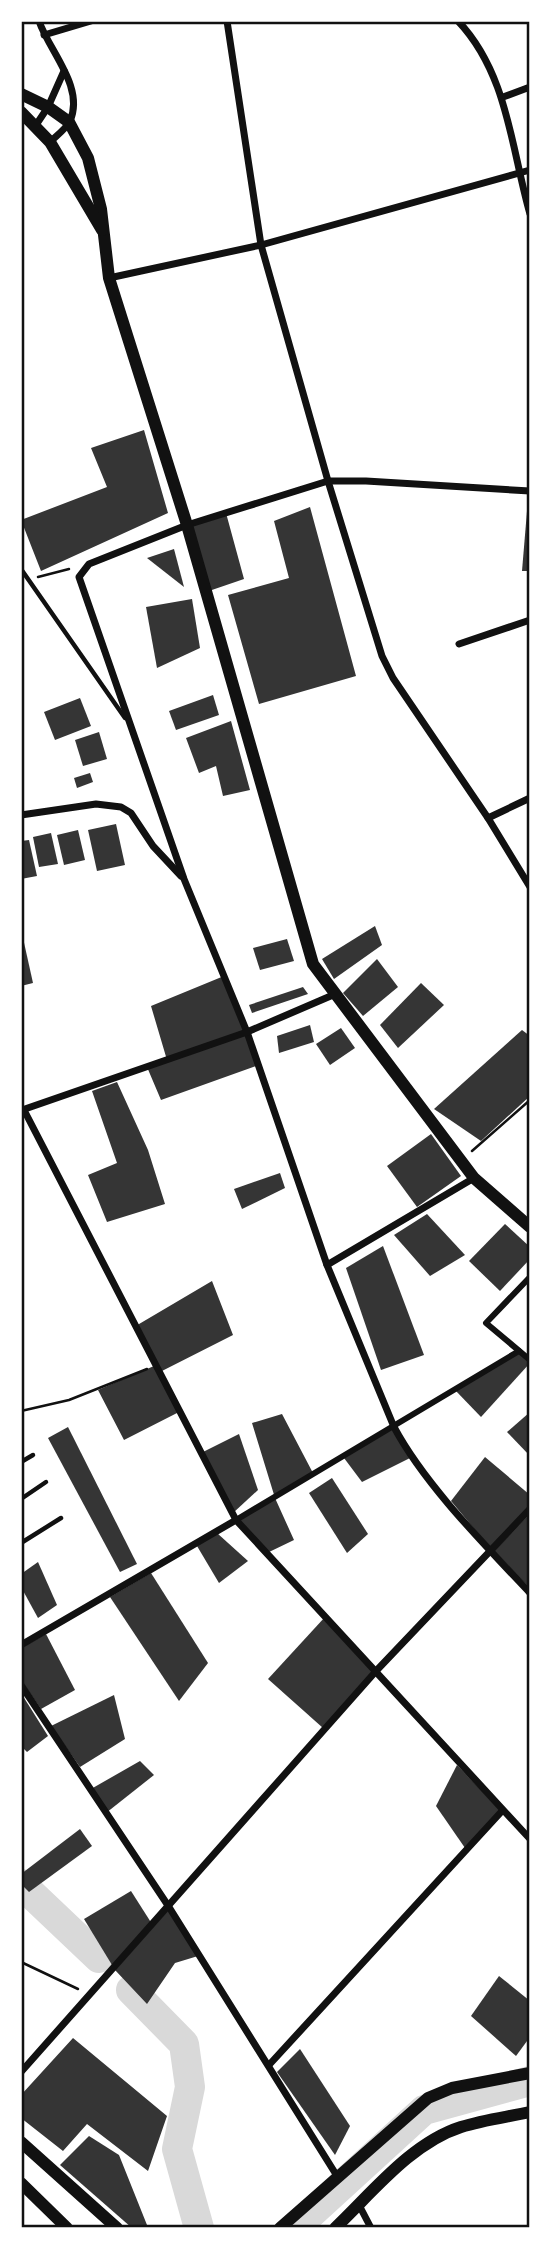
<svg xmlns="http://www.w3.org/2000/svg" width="551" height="2249" viewBox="0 0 551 2249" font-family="'Playfair Display',serif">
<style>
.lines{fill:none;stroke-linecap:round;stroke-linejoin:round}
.river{stroke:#d9d9d9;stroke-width:30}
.building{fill:#353535}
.path{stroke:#111;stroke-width:2.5}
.service{stroke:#111;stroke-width:4.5}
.pedestrian{stroke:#111;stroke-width:6}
.minor{stroke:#111;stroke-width:7}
.secondary{stroke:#111;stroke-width:12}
.neatline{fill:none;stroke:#111;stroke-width:2.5}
</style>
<rect width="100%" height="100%" fill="#fff"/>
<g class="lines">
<g class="river">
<path d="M21,1884L99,1958"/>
<path d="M131,1990L184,2044L190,2087L177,2149L199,2228"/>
<path d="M295,2228L424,2110L530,2081"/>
</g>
</g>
<g class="building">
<path d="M144,430L168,513L41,571L21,520L107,487L91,448Z"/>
<path d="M528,499L530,571H522Z"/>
<path d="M310,507L356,676L259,704L228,595L289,578L274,521Z"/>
<path d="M226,513L244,579L206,592L187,525Z"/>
<path d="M174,549L184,587L147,558Z"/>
<path d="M192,599L200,648L157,668L146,607Z"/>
<path d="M213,695L219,715L176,730L169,711Z"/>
<path d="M80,698L91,726L55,740L44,712Z"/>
<path d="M231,721L250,790L223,796L216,766L199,773L186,738Z"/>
<path d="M99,732L107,759L83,766L75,740Z"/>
<path d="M90,773L93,782L77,788L74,778Z"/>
<path d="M116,824L125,865L97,871L88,830Z"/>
<path d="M78,830L85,860L64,865L57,835Z"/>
<path d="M51,833L58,864L39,867L33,837Z"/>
<path d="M29,840L37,876L21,879V841Z"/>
<path d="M375,926L382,945L334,979L322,959Z"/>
<path d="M21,929L33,983L21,986Z"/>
<path d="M287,939L294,961L260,970L253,948Z"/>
<path d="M377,959L398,987L363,1016L343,993Z"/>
<path d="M224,976L259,1065L161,1100L147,1067L167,1060L151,1006Z"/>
<path d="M421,983L444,1005L398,1048L380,1025Z"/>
<path d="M303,987L308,994L252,1013L249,1005Z"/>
<path d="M310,1025L314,1042L279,1053L277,1036Z"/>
<path d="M341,1028L355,1048L330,1065L316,1044Z"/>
<path d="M522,1030L530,1036V1096L481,1141L434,1109Z"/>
<path d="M117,1082L148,1150L165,1204L107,1222L88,1175L117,1163L92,1091Z"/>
<path d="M431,1134L461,1176L417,1207L387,1166Z"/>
<path d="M280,1173L285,1188L242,1209L234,1189Z"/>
<path d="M427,1214L465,1255L430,1276L394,1235Z"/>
<path d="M505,1224L530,1247V1259L500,1291L469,1261Z"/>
<path d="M383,1246L424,1355L381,1370L346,1268Z"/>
<path d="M212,1281L233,1335L158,1373L179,1412L124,1440L98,1390L154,1366L134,1327Z"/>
<path d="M518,1352L530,1363L481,1417L455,1390Z"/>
<path d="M530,1412V1456L507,1432Z"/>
<path d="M282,1414L314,1475L275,1498L294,1540L267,1553L236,1520L275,1498L252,1423Z"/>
<path d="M68,1427L137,1564L120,1572L48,1438Z"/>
<path d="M392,1429L410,1458L362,1482L344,1458Z"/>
<path d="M239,1434L258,1490L233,1513L201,1453Z"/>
<path d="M485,1457L530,1495V1507L491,1549L451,1501Z"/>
<path d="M332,1478L368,1534L347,1553L309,1493Z"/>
<path d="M530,1514V1588L494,1551Z"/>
<path d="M217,1533L248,1561L219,1583L197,1546Z"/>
<path d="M38,1562L57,1605L38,1618L21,1587V1574Z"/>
<path d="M151,1573L208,1663L179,1701L110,1597Z"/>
<path d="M325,1617L374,1670L323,1728L268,1679Z"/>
<path d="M46,1634L75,1690L41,1709L21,1680V1648Z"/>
<path d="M21,1693L48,1736L27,1752L21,1746Z"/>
<path d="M114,1695L125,1739L80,1767L51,1726Z"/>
<path d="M140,1761L154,1775L106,1813L91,1789Z"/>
<path d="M457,1765L500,1810L465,1848L436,1806Z"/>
<path d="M80,1829L92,1846L29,1892L21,1884V1874Z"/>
<path d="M131,1891L152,1924L112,1965L84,1919Z"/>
<path d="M169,1909L198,1956L175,1963L147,2004L115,1970Z"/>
<path d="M499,1976L530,2001V2037L516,2056L471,2016Z"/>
<path d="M73,2038L167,2116L148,2171L87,2124L63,2151L21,2118V2095Z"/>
<path d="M300,2049L350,2126L335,2155L277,2072Z"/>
<path d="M89,2136L119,2155L147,2225L145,2228H132L60,2165Z"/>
</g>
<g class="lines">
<g class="path">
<path d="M38,577L69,569"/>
<path d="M472,1151L530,1100"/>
<path d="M21,1411L69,1400L147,1369"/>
<path d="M21,1962L78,1989"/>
</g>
<g class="service">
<path d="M21,569L125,718"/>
<path d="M21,1462L33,1455"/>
<path d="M21,1499L46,1482"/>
<path d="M21,1543L61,1518"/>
</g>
<g class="pedestrian">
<path d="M530,1277L486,1323L530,1360"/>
<path d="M236,1520L519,1351"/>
</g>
<g class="minor">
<path d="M39,21C49,51 85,87 70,121C66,129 56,136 50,142"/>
<path d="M227,21L261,245L328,481L382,656L393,678L488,818L530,887"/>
<path d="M458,21C508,74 511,148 530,214"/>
<path d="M44,35L91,21"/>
<path d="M503,97L530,87"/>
<path d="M36,125L48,107L64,71"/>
<path d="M109,278L261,245L530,170"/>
<path d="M530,491L366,481H328L187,525L89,564L79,577L184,879L247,1032L327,1265L394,1427C425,1485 485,1545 530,1593"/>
<path d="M459,644L530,620"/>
<path d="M21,815L96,804L121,807L131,813L153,846L181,876"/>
<path d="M488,818L530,798"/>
<path d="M22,1110L247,1032L333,995"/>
<path d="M24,1110L236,1520L530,1839"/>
<path d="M327,1265L474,1178"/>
<path d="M21,1645L236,1520"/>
<path d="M21,1685L169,1907L337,2176"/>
<path d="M269,2065L502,1811"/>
<path d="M21,2072L377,1670L530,1509"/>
<path d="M359,2205L371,2228"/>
</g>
<g class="secondary">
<path d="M21,94L48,107L69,122L88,158L101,209L109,278L187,525L313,964L474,1178L530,1227"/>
<path d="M21,112L50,142L102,230"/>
<path d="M21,2142L117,2228"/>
<path d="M21,2183L67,2228"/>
<path d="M280,2228L428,2098L452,2088L530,2073"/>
<path d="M335,2228C372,2193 411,2143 461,2127C483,2120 507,2117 530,2112"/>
</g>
</g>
<rect width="551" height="2249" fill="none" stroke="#ffffff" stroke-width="46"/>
<rect x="23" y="23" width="505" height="2203" class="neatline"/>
</svg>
